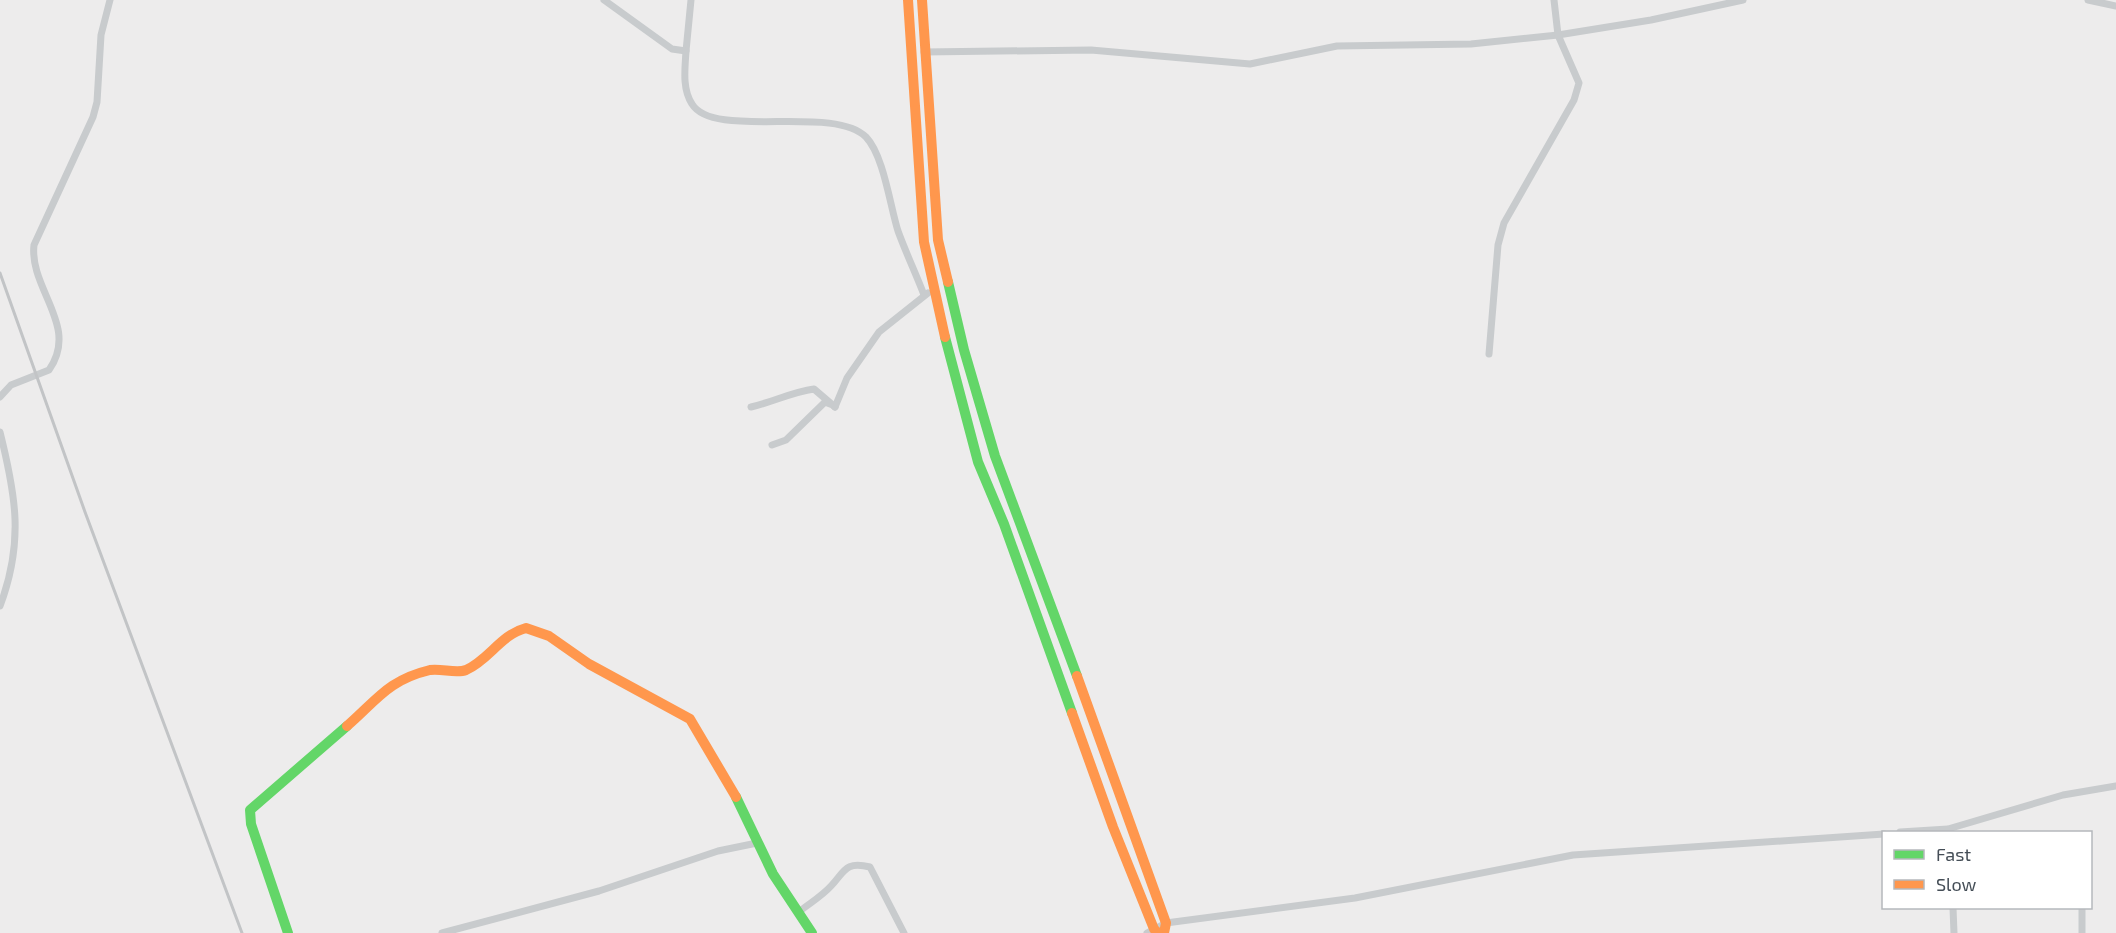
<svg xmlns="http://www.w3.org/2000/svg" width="2116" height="933" viewBox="0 0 2116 933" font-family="'Exo 2',sans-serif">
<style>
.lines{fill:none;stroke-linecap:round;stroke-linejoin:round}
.street{stroke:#c8cbcd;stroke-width:7}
.fast{stroke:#63d668;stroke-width:10}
.slow{stroke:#ff974d;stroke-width:10}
.rail{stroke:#c2c4c6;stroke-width:3}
</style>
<rect width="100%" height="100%" fill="#edecec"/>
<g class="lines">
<g class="street">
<path d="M604,0L672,49L686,51L691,0"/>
<path d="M2088,0L2116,6"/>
<path d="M686,51C685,68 682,89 692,104C714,140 833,104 866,137C884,156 890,206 898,231C906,253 916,274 924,295"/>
<path d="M924,52L1091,50L1250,64L1337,46L1471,44L1558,35L1651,20L1743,0"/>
<path d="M1489,354L1498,245L1504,223L1574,100L1579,83L1558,35L1554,0"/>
<path d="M0,397L11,385L49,370C80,326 29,289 34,245L93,117L97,102L101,35L110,0"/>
<path d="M751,407C773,402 792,392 814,389L835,407"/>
<path d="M835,407L847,378L879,332L928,293"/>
<path d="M0,432C16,496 24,542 0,606"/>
<path d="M772,445L786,440L825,402L830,404"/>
<path d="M1900,832L1948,829L2063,795L2116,786"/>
<path d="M1953,908L1954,933"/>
<path d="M2082,908V933"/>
<path d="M800,911C810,903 822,896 831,886C845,871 845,861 870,867L904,933"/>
<path d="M442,933L599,891L718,851L757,843"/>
<path d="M1147,933L1166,923L1355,898L1573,855L1884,834"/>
</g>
<g class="fast">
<path d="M948,282L964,350L995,456L1077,676"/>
<path d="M945,337L978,462L1004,524L1072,713"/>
<path d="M736,797L773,874L812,933"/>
<path d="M288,933L251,824L250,810L347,726"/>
</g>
<g class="slow">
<path d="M908,0L924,242L945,337"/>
<path d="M922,0L938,240L948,282"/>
<path d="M1077,676L1166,923L1164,933"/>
<path d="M1072,713L1113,827L1154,929L1158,933"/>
<path d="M347,726C377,700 388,680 430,670C441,668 456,674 466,670C490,659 500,635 526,628L549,636L589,664L690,719L736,797"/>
</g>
<path class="rail" d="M0,273L85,512L242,933"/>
</g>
<rect x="1882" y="831" width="210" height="78" fill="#ffffff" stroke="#b5b8bc" stroke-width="1.5"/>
<rect x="1894" y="850" width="30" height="9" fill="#63d668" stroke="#b5b8bc" stroke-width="1.5"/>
<text x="1936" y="861" font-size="18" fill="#454e57">Fast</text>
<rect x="1894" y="880" width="30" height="9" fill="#ff974d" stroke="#b5b8bc" stroke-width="1.5"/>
<text x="1936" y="891" font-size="18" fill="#454e57">Slow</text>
</svg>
